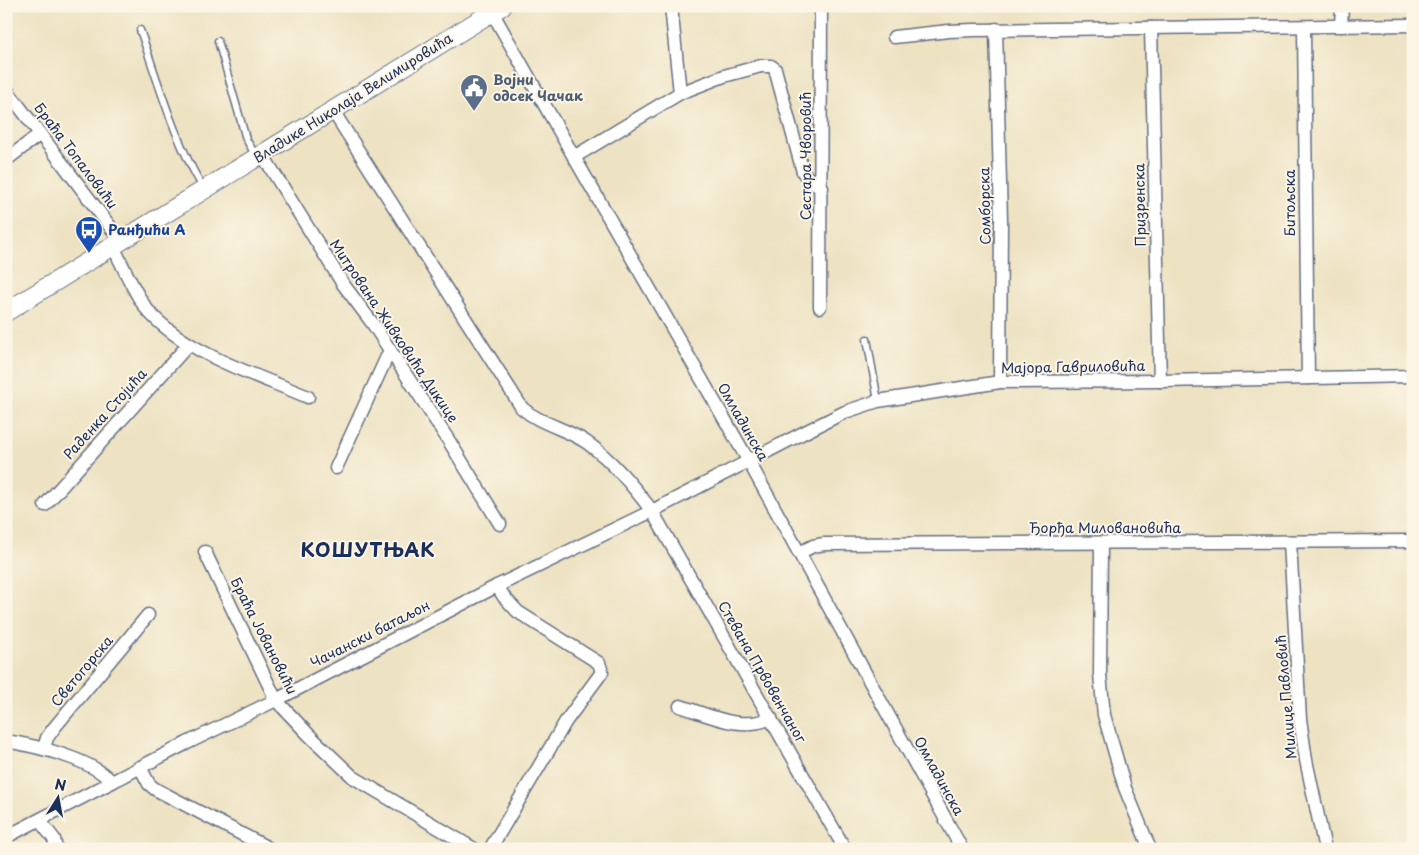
<svg xmlns="http://www.w3.org/2000/svg" width="1419" height="855" viewBox="0 0 1419 855" font-family="'Playpen Sans',sans-serif">
<style>
.lines{fill:none;stroke-linecap:round;stroke-linejoin:round}
.lane-casing{stroke:#646e81;stroke-width:9}
.street-casing{stroke:#646e81;stroke-width:15}
.secondary-casing{stroke:#646e81;stroke-width:20}
.lane{stroke:#fff;stroke-width:6}
.street{stroke:#fff;stroke-width:12}
.secondary{stroke:#fff;stroke-width:18}
.labels{text-anchor:middle;stroke-width:4;stroke-linejoin:round;paint-order:stroke}
.service-label{font-size:14px;font-weight:bold;fill:#4e5e75;stroke:#fcf5e5;text-anchor:start}
.street-label{font-size:14px;fill:#1b2f5e;stroke:#fcf5e5}
.transit-label{font-size:14px;font-weight:bold;fill:#164399;stroke:#fcf5e5;text-anchor:start}
.district-label{font-size:19px;font-weight:bold;letter-spacing:1px;fill:#1b2f5e;stroke:#fcf5e5}
</style>
<rect width="100%" height="100%" fill="#fcf5e5"/>
<filter id="ink" filterUnits="userSpaceOnUse"><feTurbulence type="fractalNoise" baseFrequency=".02" numOctaves="2"/><feDisplacementMap in="SourceGraphic" scale="10" xChannelSelector="R" yChannelSelector="G"/><feConvolveMatrix kernelMatrix="1 2 1 2 8 2 1 2 1" color-interpolation-filters="sRGB"/></filter>
<filter id="wash" filterUnits="userSpaceOnUse"><feTurbulence type="fractalNoise" baseFrequency=".0096" numOctaves="4" result="noise"/><feDisplacementMap in="SourceGraphic" scale="20" xChannelSelector="R" yChannelSelector="G"/><feGaussianBlur stdDeviation="1.12" result="paint"/><feColorMatrix in="noise" values="0 0 0 0 0 0 0 0 0 0 0 0 0 0 0 0 0 1.4 0 .05"/><feComposite in="paint" operator="in"/></filter>
<g filter="url(#wash)">
<rect width="100%" height="100%" fill="#ede2c2"/>
</g>
<g filter="url(#ink)">
<g class="lines">
<defs>
<g id="lane">
<path d="M140,30C158,81 175,143 204,189"/>
<path d="M218,41L246,139L256,156"/>
<path d="M867,339L878,401"/>
</g>
<g id="street">
<path d="M671,6L680,93"/>
<path d="M492,12L574,157L748,460L962,849"/>
<path d="M1341,26L1342,6"/>
<path d="M1304,27L1308,378"/>
<path d="M1151,28L1160,381"/>
<path d="M996,29L1001,221L1000,382"/>
<path d="M894,37L949,31L973,30L1413,25"/>
<path d="M6,89L121,241"/>
<path d="M333,111L522,408C540,424 565,428 586,442C612,460 633,486 652,511L845,849"/>
<path d="M262,154L343,284L373,324L449,441L500,524"/>
<path d="M574,157L680,93L724,76L761,66H771L775,69L803,172L812,183L822,188"/>
<path d="M6,160L40,134"/>
<path d="M113,246C122,264 137,299 150,313C189,355 257,375 308,397"/>
<path d="M820,307L821,6"/>
<path d="M336,468L390,350"/>
<path d="M45,505L189,344"/>
<path d="M1290,542L1300,719L1306,760L1325,849"/>
<path d="M1101,543L1100,674L1104,715L1125,788L1150,849"/>
<path d="M205,552L276,700L309,735L353,777L474,849"/>
<path d="M799,553L813,546L824,544L1413,541"/>
<path d="M680,706C709,715 741,732 771,718"/>
<path d="M6,741C36,746 92,759 112,782"/>
<path d="M44,748L47,738L54,728L148,615"/>
<path d="M140,767L149,784L155,789L270,849"/>
<path d="M40,821L54,839L56,849"/>
<path d="M6,837L187,743L276,700L497,586L652,511L807,431L845,412L878,401L1000,382L1160,381L1413,376"/>
<path d="M490,849L566,721L602,672L599,663L518,612L504,597L497,586"/>
</g>
<path id="secondary" d="M6,312L502,6"/>
</defs>
<use href="#lane" class="lane-casing"/>
<use href="#street" class="street-casing"/>
<use href="#secondary" class="secondary-casing"/>
<use href="#lane" class="lane"/>
<use href="#street" class="street"/>
<use href="#secondary" class="secondary"/>
</g>
</g>
<defs>
<symbol id="civic-pin" viewBox="-11 -11 22 30"><path d="M0 17L-7.5 6A9.5 9.5 0 1 1 7.5 6Z" fill="#5c6f8a" stroke="#fcf5e5"/><path d="M-.6-6.5H3V-4.5H.6V-3L4-1V1h2V6H-6V1h2V-1L-.6-3ZM-1.2 2.5V6h2.4V2.5Z" fill="#fff"/></symbol>
<symbol id="bus-pin" viewBox="-11 -11 22 30"><path d="M0 17L-7.5 6A9.5 9.5 0 1 1 7.5 6Z" fill="#1a4fb4" stroke="#fcf5e5"/><path d="M-5-6H5V4H4V6H2V4H-2V6H-4V4H-5ZM-3.5-4V0h7V-4ZM-3.5 1.2v1.5H-2V1.2ZM2 1.2v1.5H3.5V1.2Z" fill="#fff"/></symbol>
</defs>
<g fill-rule="evenodd">
<use href="#civic-pin" x="458" y="72" width="32" height="43"/>
<use href="#bus-pin" x="73" y="214" width="32" height="43"/>
</g>
<g class="labels">
<g class="service-label">
<text x="493" y="85">Војни<tspan x="493" dy="16">одсек Чачак</tspan></text>
</g>
<g class="street-label">
<text transform="translate(353 98) rotate(-32)" y="5">Владике Николаја Велимировића</text>
<text transform="translate(76 156) rotate(53)" y="5">Браћа Топаловићи</text>
<text transform="translate(806 156) rotate(-90)" y="5">Сестара Чворовић</text>
<text transform="translate(1290 203) rotate(-90)" y="5">Битољска</text>
<text transform="translate(1140 205) rotate(-91)" y="5">Призренска</text>
<text transform="translate(985 206) rotate(-91)" y="5">Сомборска</text>
<text transform="translate(394 331) rotate(56)" y="5">Митрована Живковића Дикице</text>
<text transform="translate(1073 367) rotate(-1)" y="5">Мајора Гавриловића</text>
<text transform="translate(105 414) rotate(-48)" y="5">Раденка Стојића</text>
<text transform="translate(743 422) rotate(60)" y="5">Омладинска</text>
<text x="1105" y="533">Ђорђа Миловановића</text>
<text transform="translate(370 634) rotate(-27)" y="5">Чачански батаљон</text>
<text transform="translate(264 636) rotate(63)" y="5">Браћа Јовановићи</text>
<text transform="translate(82 671) rotate(-50)" y="5">Светогорска</text>
<text transform="translate(762 672) rotate(60)" y="5">Стевана Првовенчаног</text>
<text transform="translate(1286 697) rotate(-95)" y="5">Милице Павловић</text>
<text transform="translate(939 776) rotate(61)" y="5">Омладинска</text>
</g>
<g class="transit-label">
<text x="108" y="235">Ранђићи А</text>
</g>
<g class="district-label">
<text x="368" y="557">КОШУТЊАК</text>
</g>
</g>
<rect width="1419" height="855" fill="none" stroke="#fcf5e5" stroke-width="25"/>
<g transform="translate(58 798) rotate(11)" stroke="#fcf5e5" stroke-width="4" paint-order="stroke">
<path d="M0-4L9 19L0 12L-9 19Z" fill="#1b2f5e"/>
<text y="-8" font-size="14" font-weight="bold" text-anchor="middle" fill="#1b2f5e">N</text>
</g>
</svg>
